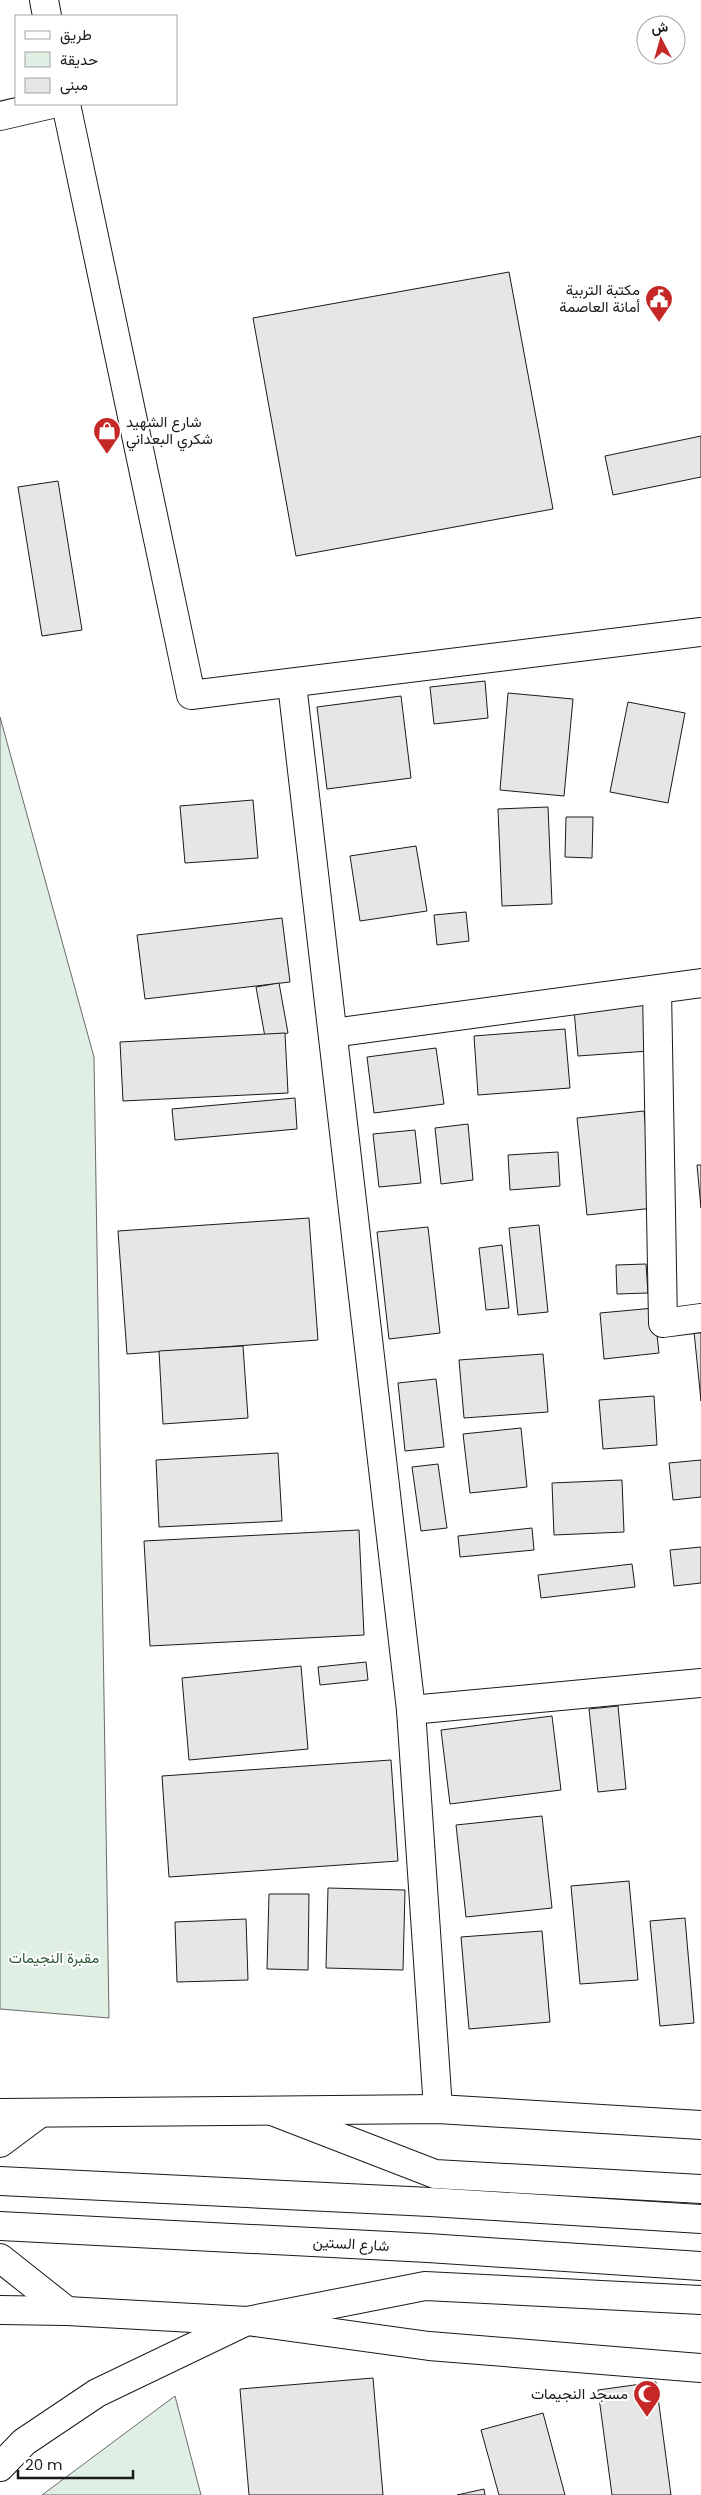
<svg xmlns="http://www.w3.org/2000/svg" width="701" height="2495" viewBox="0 0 701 2495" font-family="Poppins,Vazirmatn,sans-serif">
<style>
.green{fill:#e0efe3;stroke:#6a6a6a}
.building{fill:#e6e6e6;stroke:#1a1a1a}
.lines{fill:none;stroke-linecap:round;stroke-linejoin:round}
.minor-casing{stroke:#1a1a1a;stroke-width:30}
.secondary-casing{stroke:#1a1a1a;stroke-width:30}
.primary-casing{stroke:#1a1a1a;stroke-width:30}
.trunk-casing{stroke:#1a1a1a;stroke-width:30}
.minor{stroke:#fff;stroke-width:28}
.secondary{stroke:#fff;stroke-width:28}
.primary{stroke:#fff;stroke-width:28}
.trunk{stroke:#fff;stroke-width:28}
.labels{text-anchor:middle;stroke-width:4;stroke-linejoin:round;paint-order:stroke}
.poi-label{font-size:15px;fill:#1a1a1a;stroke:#fff;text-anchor:end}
.park-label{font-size:15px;fill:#2b5a34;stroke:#fff}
.street-label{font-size:15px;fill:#1a1a1a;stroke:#fff}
</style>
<rect width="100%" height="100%" fill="#fff"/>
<g class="green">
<path d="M0,717L94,1057L109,2018L0,2009Z"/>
<path d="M175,2396L201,2495H42Z"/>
</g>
<g class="building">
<path d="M509,272L553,509L296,556L253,318Z"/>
<path d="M701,436V477L613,495L605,456Z"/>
<path d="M58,481L82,630L42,636L18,487Z"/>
<path d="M485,681L488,718L434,724L430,687Z"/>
<path d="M508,693L573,699L564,796L500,790Z"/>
<path d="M401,696L411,778L327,789L317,707Z"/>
<path d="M628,702L685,713L668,803L610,792Z"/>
<path d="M253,800L258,858L185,863L180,806Z"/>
<path d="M548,807L552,904L502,906L498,809Z"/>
<path d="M566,817H593L592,858L565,857Z"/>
<path d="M416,846L427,911L360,921L350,856Z"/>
<path d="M466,912L469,941L437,945L434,915Z"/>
<path d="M282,918L290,982L145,999L137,935Z"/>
<path d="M279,983L288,1033L265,1037L256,987Z"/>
<path d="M644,993L649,1051L578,1056L573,998Z"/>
<path d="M565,1029L570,1088L478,1095L474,1036Z"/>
<path d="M285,1033L288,1093L123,1101L120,1042Z"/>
<path d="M436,1048L444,1104L374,1113L367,1057Z"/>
<path d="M295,1098L297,1129L175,1140L172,1109Z"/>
<path d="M644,1111L654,1208L587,1215L577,1118Z"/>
<path d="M468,1124L473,1180L441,1184L435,1128Z"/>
<path d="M415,1130L421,1183L379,1187L373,1134Z"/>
<path d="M558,1152L560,1186L510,1190L508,1155Z"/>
<path d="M697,1165H701V1208Z"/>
<path d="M309,1218L318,1340L127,1354L118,1231Z"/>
<path d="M539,1225L548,1312L518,1315L509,1228Z"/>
<path d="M428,1227L440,1333L389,1339L377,1232Z"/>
<path d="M502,1245L509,1308L486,1310L479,1248Z"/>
<path d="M646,1264L648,1293L617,1294L616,1265Z"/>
<path d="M654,1308L659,1353L604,1359L600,1313Z"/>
<path d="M701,1311V1401L692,1312Z"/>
<path d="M243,1346L248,1418L163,1424L159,1351Z"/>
<path d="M543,1354L548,1412L464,1418L459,1360Z"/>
<path d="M436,1379L444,1447L405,1451L398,1383Z"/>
<path d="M654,1396L657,1445L603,1449L599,1400Z"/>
<path d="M521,1428L527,1487L470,1493L463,1434Z"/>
<path d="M278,1453L282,1521L159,1527L156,1460Z"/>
<path d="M701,1460V1497L673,1500L669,1463Z"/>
<path d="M438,1464L447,1528L421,1531L412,1467Z"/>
<path d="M622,1480L624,1532L554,1535L552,1483Z"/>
<path d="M532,1528L534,1550L460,1557L458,1536Z"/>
<path d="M359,1530L364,1635L150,1646L144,1541Z"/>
<path d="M701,1547V1583L674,1586L670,1550Z"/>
<path d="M632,1564L635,1587L541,1598L538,1575Z"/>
<path d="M366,1662L368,1680L320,1685L318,1667Z"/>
<path d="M301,1666L308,1749L189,1760L182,1678Z"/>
<path d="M618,1706L626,1789L598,1792L589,1709Z"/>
<path d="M552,1716L561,1790L450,1804L441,1730Z"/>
<path d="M391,1760L398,1861L169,1877L162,1776Z"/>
<path d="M542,1816L552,1908L466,1917L456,1825Z"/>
<path d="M629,1881L638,1980L580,1984L571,1886Z"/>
<path d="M328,1888L405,1890L403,1970L326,1968Z"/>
<path d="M269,1894H309L308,1970L267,1969Z"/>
<path d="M685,1918L694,2023L660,2026L650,1921Z"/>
<path d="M246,1919L248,1980L177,1982L175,1922Z"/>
<path d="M542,1931L550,2022L469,2029L461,1937Z"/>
<path d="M373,2378L383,2495H249L240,2389Z"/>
<path d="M656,2382L671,2495H612L598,2390Z"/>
<path d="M543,2413L565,2495H499L481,2430Z"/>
<path d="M484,2489L485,2495H457Z"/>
</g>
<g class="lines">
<defs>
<g id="minor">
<path d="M44,0L47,16"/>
<path d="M66,104L191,695L701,632"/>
<path d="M0,116L52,104"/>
<path d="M292,684L411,1710L438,2109"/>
<path d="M657,990L663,1323L701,1318"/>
<path d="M333,1033L701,983"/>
<path d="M411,1710L701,1683"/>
</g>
<path id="secondary" d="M0,2467L24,2442L97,2393L247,2321"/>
<g id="primary">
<path d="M0,2113L438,2109L701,2125"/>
<path d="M0,2143L39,2114"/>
<path d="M0,2258L67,2311"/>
<path d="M0,2310L67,2311L247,2321L429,2346L701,2368"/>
</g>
<g id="trunk">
<path d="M272,2111L435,2174L701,2189"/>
<path d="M0,2181L430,2202L701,2219"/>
<path d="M0,2226L428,2248L701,2266"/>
<path d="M247,2321L425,2286L701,2300"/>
</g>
</defs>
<use href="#minor" class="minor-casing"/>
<use href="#secondary" class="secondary-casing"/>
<use href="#primary" class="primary-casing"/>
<use href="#trunk" class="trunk-casing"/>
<use href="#minor" class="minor"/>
<use href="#secondary" class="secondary"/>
<use href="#primary" class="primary"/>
<use href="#trunk" class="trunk"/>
</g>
<defs>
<symbol id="civic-pin" viewBox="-11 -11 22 30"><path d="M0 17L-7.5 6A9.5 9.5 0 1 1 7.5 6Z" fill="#c62828" stroke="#fff"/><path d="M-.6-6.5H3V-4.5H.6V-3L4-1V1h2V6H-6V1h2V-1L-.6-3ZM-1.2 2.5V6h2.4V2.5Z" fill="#fff"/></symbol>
<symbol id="shop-pin" viewBox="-11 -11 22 30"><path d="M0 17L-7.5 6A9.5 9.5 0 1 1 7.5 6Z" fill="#c62828" stroke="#fff"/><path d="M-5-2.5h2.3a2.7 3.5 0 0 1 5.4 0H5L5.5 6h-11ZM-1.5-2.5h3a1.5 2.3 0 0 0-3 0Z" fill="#fff"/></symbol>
<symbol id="mosque-pin" viewBox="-11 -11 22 30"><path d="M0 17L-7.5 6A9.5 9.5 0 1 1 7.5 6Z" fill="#c62828" stroke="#fff"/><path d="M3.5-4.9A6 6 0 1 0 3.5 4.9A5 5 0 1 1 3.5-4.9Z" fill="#fff"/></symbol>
</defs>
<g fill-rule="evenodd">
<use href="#civic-pin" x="643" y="283" width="32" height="43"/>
<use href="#shop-pin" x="91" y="415" width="32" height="43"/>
<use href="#mosque-pin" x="631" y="2378" width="32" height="43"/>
</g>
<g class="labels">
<g class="poi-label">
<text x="640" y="295">مكتبة التربية<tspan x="640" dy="17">أمانة العاصمة</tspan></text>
<text x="126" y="427" text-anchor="start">شارع الشهيد<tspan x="126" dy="17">شكري البعداني</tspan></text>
<text x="628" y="2399">مسجد النجيمات</text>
</g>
<g class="park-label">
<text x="54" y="1963">مقبرة النجيمات</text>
</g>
<g class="street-label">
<text transform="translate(351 2244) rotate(3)" y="5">شارع الستين</text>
</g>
</g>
<rect x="15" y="15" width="162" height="90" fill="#ffffff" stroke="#a3a3a3"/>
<rect x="25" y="31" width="25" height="8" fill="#ffffff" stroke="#a3a3a3"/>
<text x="60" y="40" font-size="15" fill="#1a1a1a">طريق</text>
<rect x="25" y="52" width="25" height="15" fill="#e0efe3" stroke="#a3a3a3"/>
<text x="60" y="65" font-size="15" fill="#1a1a1a">حديقة</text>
<rect x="25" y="78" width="25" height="15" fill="#e6e6e6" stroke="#a3a3a3"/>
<text x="60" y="90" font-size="15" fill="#1a1a1a">مبنى</text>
<g transform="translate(661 40) rotate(354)"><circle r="24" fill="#ffffff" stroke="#a3a3a3"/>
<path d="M0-4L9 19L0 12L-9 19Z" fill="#c62828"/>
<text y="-8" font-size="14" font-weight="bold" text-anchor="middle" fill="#1a1a1a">ش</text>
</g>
<path d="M18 2470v8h115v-8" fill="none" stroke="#1a1a1a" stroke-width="2.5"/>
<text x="25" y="2470" font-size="15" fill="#1a1a1a" stroke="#ffffff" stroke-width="4" paint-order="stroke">20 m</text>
</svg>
